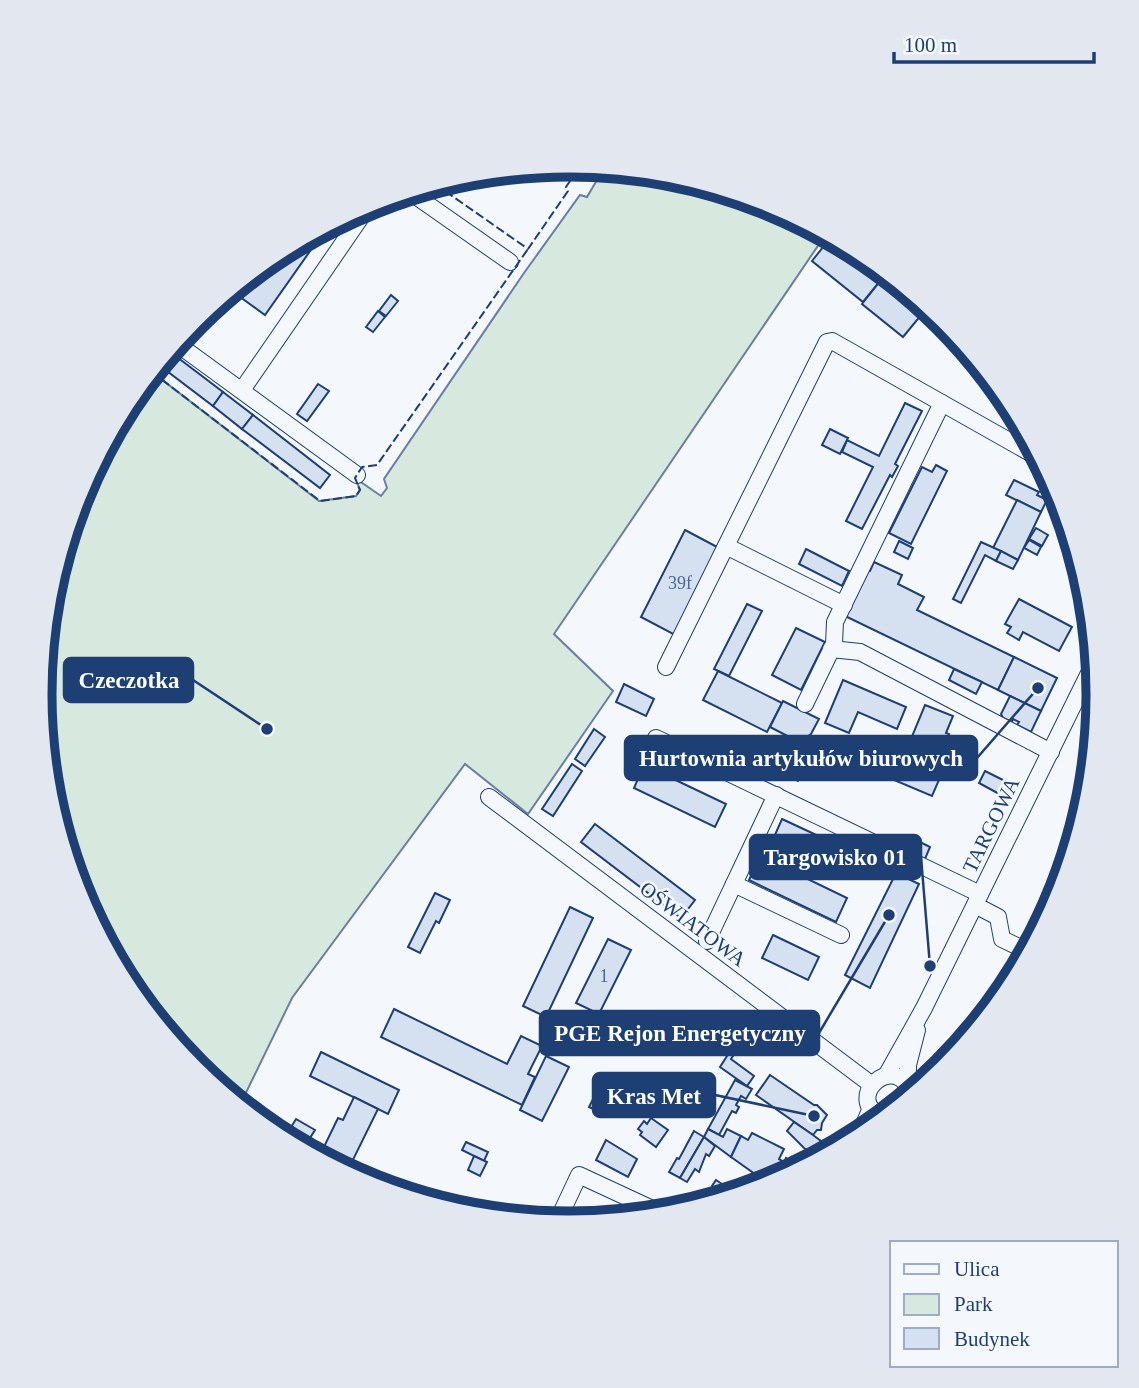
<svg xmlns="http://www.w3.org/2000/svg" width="1139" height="1388" viewBox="0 0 1139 1388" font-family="Georgia,serif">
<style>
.green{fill:#d7e8df;stroke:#687fa3;stroke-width:2}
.building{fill:#d5e0f0;stroke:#1d3f73;stroke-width:2}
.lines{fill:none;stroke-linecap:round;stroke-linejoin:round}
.minor-casing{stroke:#1d3f73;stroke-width:18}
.minor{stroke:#f4f7fb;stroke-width:16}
.fence{stroke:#1d3f73;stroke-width:2;stroke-dasharray:9 3.5;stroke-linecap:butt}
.labels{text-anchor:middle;stroke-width:5;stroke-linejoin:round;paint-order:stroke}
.number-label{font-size:18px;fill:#4b6792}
.street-label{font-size:21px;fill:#1d3f73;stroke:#f4f7fb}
.rim{fill:none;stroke:#1d3f73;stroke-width:9}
.leader{fill:none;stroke:#1d3f73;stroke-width:2.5}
.callout-dot{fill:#1d3f73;stroke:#f4f7fb;stroke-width:2.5}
.callout{fill:#1d3f73;stroke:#1d3f73;stroke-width:2.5}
.callout-label{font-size:23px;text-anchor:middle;font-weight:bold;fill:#fff}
</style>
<rect width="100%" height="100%" fill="#f4f7fb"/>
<path class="green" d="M604,168L673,175L772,205L826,234L554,634L613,691L528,814L465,764L292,998L240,1105L195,1068L129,988L80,896L50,797L40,694L51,590L81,491L130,400L152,372L319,501L356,496L360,490L355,478L381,496L387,488L384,479L524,273L580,195L587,197Z"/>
<g class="building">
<path d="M327,227L265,315L236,294L248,276L276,254Z"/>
<path d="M827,235L851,247L885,275L863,302L812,261L827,242L824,239Z"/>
<path d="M885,275L927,308L903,337L862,304Z"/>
<path d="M391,295L398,301L386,316L379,311Z"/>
<path d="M378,311L385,317L373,332L366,327Z"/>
<path d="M169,351L223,392L213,406L159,365Z"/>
<path d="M318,384L329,391L307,421L297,414Z"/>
<path d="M223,392L253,415L242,429L213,406Z"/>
<path d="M905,403L922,411L895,464L898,466L892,477L890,475L862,529L846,521L873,467L842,452L847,440L879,456Z"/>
<path d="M253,415L330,475L320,488L242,429Z"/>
<path d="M830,429L848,438L840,454L822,445Z"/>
<path d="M936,465L947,471L911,544L889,533L922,467L932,472Z"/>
<path d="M1014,480L1039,492L1037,495L1047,500L1041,512L1006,495Z"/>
<path d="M1017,500L1041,512L1018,560L993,548Z"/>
<path d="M1036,528L1048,535L1042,546L1029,539Z"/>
<path d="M685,530L719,548L675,635L641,617Z"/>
<path d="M1029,540L1041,547L1037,555L1024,548Z"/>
<path d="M899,541L913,548L908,559L894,552Z"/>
<path d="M981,542L1001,551L996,561L985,555L961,603L953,599Z"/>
<path d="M806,549L849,571L842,586L799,564Z"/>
<path d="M1001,551L1018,560L1013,569L996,561Z"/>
<path d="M874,562L902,575L898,584L924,597L917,610L1014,657L998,690L845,616L868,570L870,571Z"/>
<path d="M1019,599L1072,627L1059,651L1023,632L1019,640L1007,633L1011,627L1005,624Z"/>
<path d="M747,604L762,611L729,676L714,669Z"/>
<path d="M796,628L825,642L801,690L772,675Z"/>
<path d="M1014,657L1057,678L1041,711L998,690Z"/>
<path d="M954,669L982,682L976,694L949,680Z"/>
<path d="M718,671L782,703L767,732L703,700Z"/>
<path d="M843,680L906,707L897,729L858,712L849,733L825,723Z"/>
<path d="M624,684L654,699L646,716L616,702Z"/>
<path d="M1010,696L1041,711L1031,732L1017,725L1019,722L1013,719L1012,722L1003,718L1001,714Z"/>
<path d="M783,701L819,719L811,734L799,742L770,727Z"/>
<path d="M925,705L953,716L946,733L949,734L941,752L945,754L937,772L942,773L932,796L894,780Z"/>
<path d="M594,729L605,737L585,766L575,759Z"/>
<path d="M781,760L803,771L798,781L776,770Z"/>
<path d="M572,764L582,771L553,816L542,809Z"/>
<path d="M644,765L726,804L715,827L634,788Z"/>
<path d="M985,771L1009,783L1003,796L979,783Z"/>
<path d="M782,819L868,859L859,878L774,837Z"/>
<path d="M595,824L695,900L681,918L581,842Z"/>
<path d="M916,840L930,847L925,859L911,852Z"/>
<path d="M760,856L847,898L836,922L749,880Z"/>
<path d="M896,873L919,884L870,988L845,975Z"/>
<path d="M435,893L450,900L439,923L436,921L420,953L408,947Z"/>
<path d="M570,907L593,918L546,1017L523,1006Z"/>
<path d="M773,935L819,957L808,980L762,958Z"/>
<path d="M608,939L631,950L599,1014L576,1003Z"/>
<path d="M394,1009L507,1064L521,1036L542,1046L528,1074L535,1077L522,1105L381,1037Z"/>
<path d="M321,1052L399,1090L388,1114L310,1076Z"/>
<path d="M729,1053L733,1056L731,1059L754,1076L747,1086L720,1067Z"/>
<path d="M546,1056L569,1067L542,1121L520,1110Z"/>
<path d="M770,1075L814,1105H817L827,1115L822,1123L821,1130H817L813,1135L756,1095Z"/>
<path d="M735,1080L752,1089L746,1099L741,1096L736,1105L739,1107L736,1113L732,1111L719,1135L708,1129Z"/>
<path d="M595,1095L607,1101L601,1113L589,1107Z"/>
<path d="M354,1097L378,1109L347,1172L319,1157L338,1118L343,1120Z"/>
<path d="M651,1118L668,1130L656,1147L640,1135L642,1132L638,1129L644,1121L647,1124Z"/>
<path d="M296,1119L315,1130L303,1149L284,1139Z"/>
<path d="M794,1122L813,1135L833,1150L821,1157L805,1149L787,1131Z"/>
<path d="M708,1129L723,1137L727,1129L741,1136L731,1157L704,1137Z"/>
<path d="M694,1131L704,1137L680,1178L669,1172L677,1158L679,1159Z"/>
<path d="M752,1133L784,1149L779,1159L784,1162L775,1181L772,1183L769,1184L731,1157L741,1136L748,1140Z"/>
<path d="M704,1137L715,1146L709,1156L706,1154L699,1172L695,1169L687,1182L680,1178Z"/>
<path d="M606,1140L637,1159L628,1177L596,1160Z"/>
<path d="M466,1142L488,1152L484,1161L462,1150Z"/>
<path d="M474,1156L487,1162L480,1176L468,1170Z"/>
<path d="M792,1157L807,1164L782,1177L778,1175L786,1158L791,1161Z"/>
<path d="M716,1180L728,1188L726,1192L732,1195L714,1200L711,1198L717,1189L712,1186Z"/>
</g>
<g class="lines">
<defs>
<g id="minor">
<path d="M410,192L510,262"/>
<path d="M176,343L357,475"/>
<path d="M242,390L370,204"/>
<path d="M726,546L844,605"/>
<path d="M831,649L860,652L1051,752"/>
<path d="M666,667L827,342L832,341L1041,459"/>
<path d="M805,704L834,644L835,622L942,403"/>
<path d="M656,738L980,894"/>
<path d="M489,797L872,1085"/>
<path d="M734,884L841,935"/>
<path d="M975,905L998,917L1002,939L1029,952"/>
<path d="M707,941L776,795"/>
<path d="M886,1076L924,1008L1095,661"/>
<path d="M908,1087V1065L917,1030"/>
<path d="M883,1118C840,1098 898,1048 911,1095"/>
<path d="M859,1136L871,1108"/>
<path d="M557,1222L579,1175L663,1214"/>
</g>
</defs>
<use href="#minor" class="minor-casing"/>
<use href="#minor" class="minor"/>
<g class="fence">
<path d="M435,184L528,249L568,191L566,187L574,175L579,176L585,166"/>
<path d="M152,372L320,501L356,496L360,490L355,478L362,467L377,465L528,249"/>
</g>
</g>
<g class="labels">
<g class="number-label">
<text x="680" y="589">39f</text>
<text x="604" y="982">1</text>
</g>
<g class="street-label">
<text transform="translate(991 825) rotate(-64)" y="7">TARGOWA</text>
<text transform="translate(693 924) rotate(37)" y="7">OŚWIATOWA</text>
</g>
</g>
<path d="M0 0H1139V1388H0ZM52 694a517 517 0 1 1 1034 0a517 517 0 1 1-1034 0Z" fill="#e3e8f0" fill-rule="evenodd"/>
<path class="rim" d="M52 694a517 517 0 1 1 1034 0a517 517 0 1 1-1034 0Z"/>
<path class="leader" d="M267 729L193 680M1038 688L977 758M930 966L921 857M889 915L819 1033M814 1116L715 1095"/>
<g class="callout-dot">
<circle cx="267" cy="729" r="7"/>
<circle cx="1038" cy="688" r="7"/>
<circle cx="930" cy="966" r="7"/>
<circle cx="889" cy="915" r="7"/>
<circle cx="814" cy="1116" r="7"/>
</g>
<g class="callout">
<rect x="64" y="658" width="129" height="44" rx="7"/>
<rect x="625" y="736" width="352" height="44" rx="7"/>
<rect x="750" y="835" width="171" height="44" rx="7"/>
<rect x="540" y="1011" width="279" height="44" rx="7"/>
<rect x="593" y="1073" width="122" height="44" rx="7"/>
</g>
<g class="callout-label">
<text x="129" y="688">Czeczotka</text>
<text x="801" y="766">Hurtownia artykułów biurowych</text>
<text x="835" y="865">Targowisko 01</text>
<text x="680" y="1041">PGE Rejon Energetyczny</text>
<text x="654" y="1104">Kras Met</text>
</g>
<rect x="890" y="1241" width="228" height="126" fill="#f4f7fb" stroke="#9eadc5" stroke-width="2"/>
<rect x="904" y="1264" width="35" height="10" fill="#f4f7fb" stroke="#9eadc5" stroke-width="2"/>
<text x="954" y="1276" font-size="21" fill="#1d3f73">Ulica</text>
<rect x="904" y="1294" width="35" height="21" fill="#d7e8df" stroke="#9eadc5" stroke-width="2"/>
<text x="954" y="1311" font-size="21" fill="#1d3f73">Park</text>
<rect x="904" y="1328" width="35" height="21" fill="#d5e0f0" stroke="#9eadc5" stroke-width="2"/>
<text x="954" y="1346" font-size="21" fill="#1d3f73">Budynek</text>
<path d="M894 52v10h200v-10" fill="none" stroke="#1d3f73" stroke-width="3.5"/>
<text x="904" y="52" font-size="21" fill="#1d3f73" stroke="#f4f7fb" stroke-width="5" paint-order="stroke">100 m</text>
</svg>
